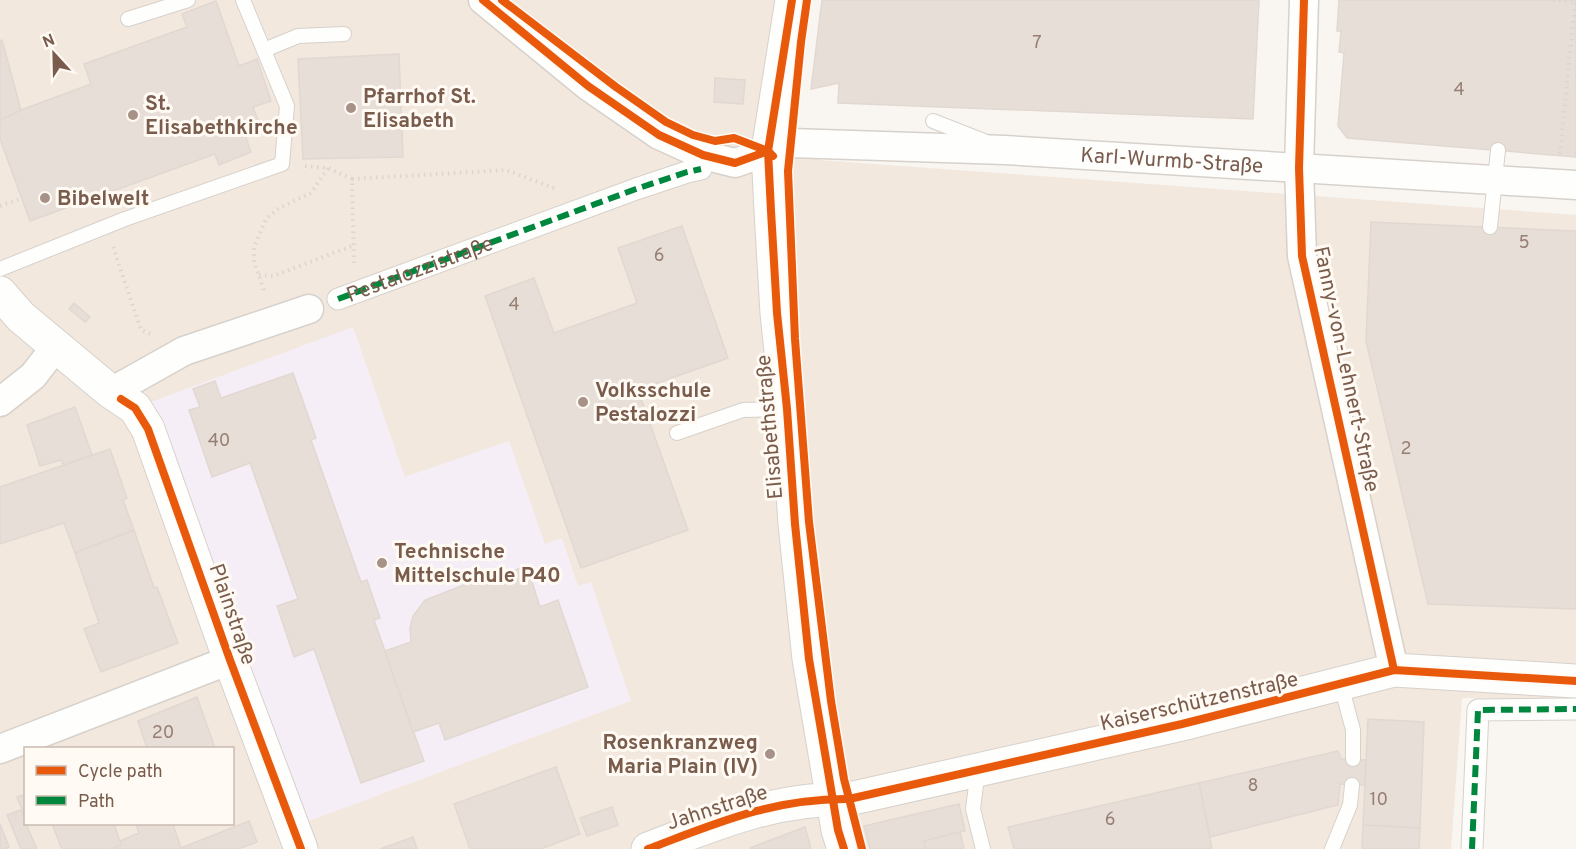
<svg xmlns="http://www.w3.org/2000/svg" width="1576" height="849" viewBox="0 0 1576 849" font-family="Overpass,sans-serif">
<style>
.residential{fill:#f2e8de;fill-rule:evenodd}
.education{fill:#f6eef6}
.building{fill:#e6ded7;stroke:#e2d8d2;stroke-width:1.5}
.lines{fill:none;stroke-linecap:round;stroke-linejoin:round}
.service-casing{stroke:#d7d1cb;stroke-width:16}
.pedestrian-casing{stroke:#d7d1cb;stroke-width:23}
.minor-casing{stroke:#d7d1cb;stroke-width:31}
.tertiary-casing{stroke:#d7d1cb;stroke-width:35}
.path{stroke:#dcd5d0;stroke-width:4;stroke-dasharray:1.5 4.5;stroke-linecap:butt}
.service{stroke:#fefefd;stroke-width:14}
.pedestrian{stroke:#fefefd;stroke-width:21}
.minor{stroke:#fefefd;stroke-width:28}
.tertiary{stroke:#fefefd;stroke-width:33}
.quiet{stroke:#00873e;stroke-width:6;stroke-dasharray:12 6;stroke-linecap:butt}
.cycleway-casing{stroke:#fffaf3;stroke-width:11}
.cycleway{stroke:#e8590c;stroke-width:8}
.poi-dot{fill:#a69286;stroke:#fffaf3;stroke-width:2}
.labels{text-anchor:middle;stroke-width:6;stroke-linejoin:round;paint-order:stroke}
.number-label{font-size:18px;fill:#977e72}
.poi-label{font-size:21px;font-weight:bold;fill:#7a5c4d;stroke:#fffaf3;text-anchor:start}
.street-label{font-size:21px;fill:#7a5c4d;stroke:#fffaf3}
</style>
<rect width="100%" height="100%" fill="#f9f5f0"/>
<path class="residential" d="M0,0H777L763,86L819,160L1576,215V700L1462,698L1451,849H0ZM26,748H232V824H26Z"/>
<path class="education" d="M353,327L405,477L509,441L545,544L562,538L578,586L591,582L631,701L293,827L135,408Z"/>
<g class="building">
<path d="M822,0H1259L1253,119L838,103L839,83L811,89Z"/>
<path d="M1339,0H1576V157L1347,138L1338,126L1344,53L1339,52L1341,31H1337Z"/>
<path d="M216,1L239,66L257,59L271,101L253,107L259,123L243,129L251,152L219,165L215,154L30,221L0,139V120L21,110L91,84L84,64L187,27L182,14Z"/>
<path d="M2,40L21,110L0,120V41Z"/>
<path d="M399,54L403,157L303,159L298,59Z"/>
<path d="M715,78L745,80L743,104L714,102Z"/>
<path d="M1371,222L1576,231V609L1428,604L1366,341Z"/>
<path d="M682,226L728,358L638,390L688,530L581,568L485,296L534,278L554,333L637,303L618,248Z"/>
<path d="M74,303L90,317L85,322L69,309Z"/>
<path d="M293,373L316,438L311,440L361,582L367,580L380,618L374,620L424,761L361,783L314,649L294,657L277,606L298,599L250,463L212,477L189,410L200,407L193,389L215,381L221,398Z"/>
<path d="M75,407L92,455L64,465L61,460L40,466L27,425Z"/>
<path d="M110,449L127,498L123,500L134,530L75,553L64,523L0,544V487Z"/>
<path d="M134,530L154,588L157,587L178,643L101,672L84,629L99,623L75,553Z"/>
<path d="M527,566L540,607L558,600L588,687L445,740L439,723L413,732L385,651L411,642L410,628L413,616L425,600L464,585L463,582L478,576L479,582Z"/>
<path d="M197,697L215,748H147L138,721Z"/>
<path d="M1368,719L1424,722L1420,828L1363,825Z"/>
<path d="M1338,751L1341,759L1366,760L1365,785L1340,784L1338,805L1210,837L1199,783Z"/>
<path d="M556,767L580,834L541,849H470L454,804Z"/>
<path d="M1199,783L1212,849H1014L1008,827Z"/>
<path d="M26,794V819L17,797Z"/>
<path d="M959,804L965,831L924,841L926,849H870L864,826Z"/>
<path d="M612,807L618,825L587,836L580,818Z"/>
<path d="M21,810L26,824L37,849H21L7,815Z"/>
<path d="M249,821L257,842L238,849H112L121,845L120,841L139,833L136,824H173L181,848Z"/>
<path d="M0,824L9,847L4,849H0Z"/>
<path d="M52,824H114L121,845L112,849H62Z"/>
<path d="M1363,825L1420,828L1419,849H1362Z"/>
<path d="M805,827L811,849H750V848Z"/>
<path d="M960,832L964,849H926L924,841Z"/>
<path d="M413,837L417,849H380Z"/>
</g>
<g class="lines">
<defs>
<g id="service">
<path d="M128,19L188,0"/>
<path d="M264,50L298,36L344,34"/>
<path d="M933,121L984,141"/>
<path d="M1490,227L1498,150"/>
<path d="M0,269L125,219L282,164L287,106L243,0"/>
<path d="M677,433L743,410L787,409"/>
<path d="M1341,685L1353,730V759"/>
<path d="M973,772L976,785L973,809L983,849"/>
<path d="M1332,849L1350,805L1352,785"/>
</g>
<g id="pedestrian">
<path d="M338,299L636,189L687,172L701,169"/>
<path d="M1472,849L1478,710L1576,709"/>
</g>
<g id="minor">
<path id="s1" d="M483,0L588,86L659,135L703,155L735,163L791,143L1005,150L1576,185"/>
<path d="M1304,0L1299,168L1302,256L1394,670"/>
<path d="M111,392L184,351L309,309"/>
<path d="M0,402L33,376L57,345"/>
<path d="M0,749L230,660"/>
</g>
<g id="tertiary">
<path d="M792,0L768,151L771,211L777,313L787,409L795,524L809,659L838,830L844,849"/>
<path d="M0,293L21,317L111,392L135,408L148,429L230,660L301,849"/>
<path d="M648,849C717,823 774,798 849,799L1182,724L1394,670L1576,681"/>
</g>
</defs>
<use href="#service" class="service-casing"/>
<use href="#pedestrian" class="pedestrian-casing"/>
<use href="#minor" class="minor-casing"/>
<use href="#tertiary" class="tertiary-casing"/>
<g class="path">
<path d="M1553,0L1575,2"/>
<path d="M1560,154L1575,2"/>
<path d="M305,166L328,168L352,179L354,264"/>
<path d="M352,179L506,170L554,188"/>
<path d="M0,206L22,198"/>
<path d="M113,247L141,330L151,334"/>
<path d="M259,275L273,276L352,246"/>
<path d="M264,290L254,262V247L266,219L279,208L311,193L328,168"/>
</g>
<use href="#service" class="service"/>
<use href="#pedestrian" class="pedestrian"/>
<use href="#minor" class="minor"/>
<use href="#tertiary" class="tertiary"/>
<g class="quiet">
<path id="s2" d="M338,299L636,189L687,172L701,169"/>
<path d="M1472,849L1478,710L1576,709"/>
</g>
<defs>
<g id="cycleway">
<path d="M483,0L588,86L659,135L703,155L735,163L768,151"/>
<path d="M502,0L616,87L666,122L693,135L715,141L734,138L768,151L773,156"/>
<path d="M792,0L768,151L771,211L777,313L787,409L795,524L809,659L838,830L844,849"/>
<path d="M807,0L801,42L788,171L795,339L809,522L831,701L844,779L862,849"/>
<path d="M1304,0L1299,168L1302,256L1394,670"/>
<path d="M121,399L135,408L148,429L230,660L301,849"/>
<path d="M648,849C717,823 774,798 849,799L1182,724L1394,670L1576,681"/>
</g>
</defs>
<use href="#cycleway" class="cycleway-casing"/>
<use href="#cycleway" class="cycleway"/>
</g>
<g class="poi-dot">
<circle cx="351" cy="108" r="6"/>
<circle cx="133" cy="115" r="6"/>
<circle cx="45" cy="198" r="6"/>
<circle cx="583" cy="402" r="6"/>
<circle cx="382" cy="563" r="6"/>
<circle cx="770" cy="754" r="6"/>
</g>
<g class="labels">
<g class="number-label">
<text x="1037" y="48">7</text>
<text x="1459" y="95">4</text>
<text x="1524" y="248">5</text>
<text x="659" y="261">6</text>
<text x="514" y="310">4</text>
<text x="219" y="446">40</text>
<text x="1406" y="454">2</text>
<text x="163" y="738">20</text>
<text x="1253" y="791">8</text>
<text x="1379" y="805">10</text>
<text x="1110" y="825">6</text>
</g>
<g class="poi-label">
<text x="363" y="103">Pfarrhof St.<tspan x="363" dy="24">Elisabeth</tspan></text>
<text x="145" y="110">St.<tspan x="145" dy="24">Elisabethkirche</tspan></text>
<text x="57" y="205">Bibelwelt</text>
<text x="595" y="397">Volksschule<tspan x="595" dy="24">Pestalozzi</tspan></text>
<text x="394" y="558">Technische<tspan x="394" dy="24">Mittelschule P40</tspan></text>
<text x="758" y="749" text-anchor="end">Rosenkranzweg<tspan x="758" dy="24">Maria Plain (IV)</tspan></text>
</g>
<g class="street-label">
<text dy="7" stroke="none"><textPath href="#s1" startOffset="744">Karl-Wurmb-Straße</textPath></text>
<text dy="7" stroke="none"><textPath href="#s2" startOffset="87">Pestalozzistraße</textPath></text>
<text transform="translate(1347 369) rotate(78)" y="7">Fanny-von-Lehnert-Straße</text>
<text transform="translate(769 427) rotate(-95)" y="7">Elisabethstraße</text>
<text transform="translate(233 614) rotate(71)" y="7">Plainstraße</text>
<text transform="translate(1199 701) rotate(-13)" y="7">Kaiserschützenstraße</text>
<text transform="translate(717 807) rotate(-18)" y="7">Jahnstraße</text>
</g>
</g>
<rect x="24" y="747" width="210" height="78" fill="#fffaf3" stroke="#cabbb1" stroke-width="1.5"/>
<rect x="36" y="766" width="30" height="9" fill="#e8590c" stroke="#cabbb1" stroke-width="1.5"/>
<text x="78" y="777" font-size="18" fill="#7a5c4d">Cycle path</text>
<rect x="36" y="796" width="30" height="9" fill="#00873e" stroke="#cabbb1" stroke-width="1.5"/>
<text x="78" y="807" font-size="18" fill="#7a5c4d">Path</text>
<g transform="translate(54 54) rotate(338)" stroke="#fffaf3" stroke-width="4.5" paint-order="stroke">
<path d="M0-4.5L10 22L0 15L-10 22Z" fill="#7a5c4d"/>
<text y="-9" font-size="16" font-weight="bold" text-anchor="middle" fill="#7a5c4d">N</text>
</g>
</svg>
